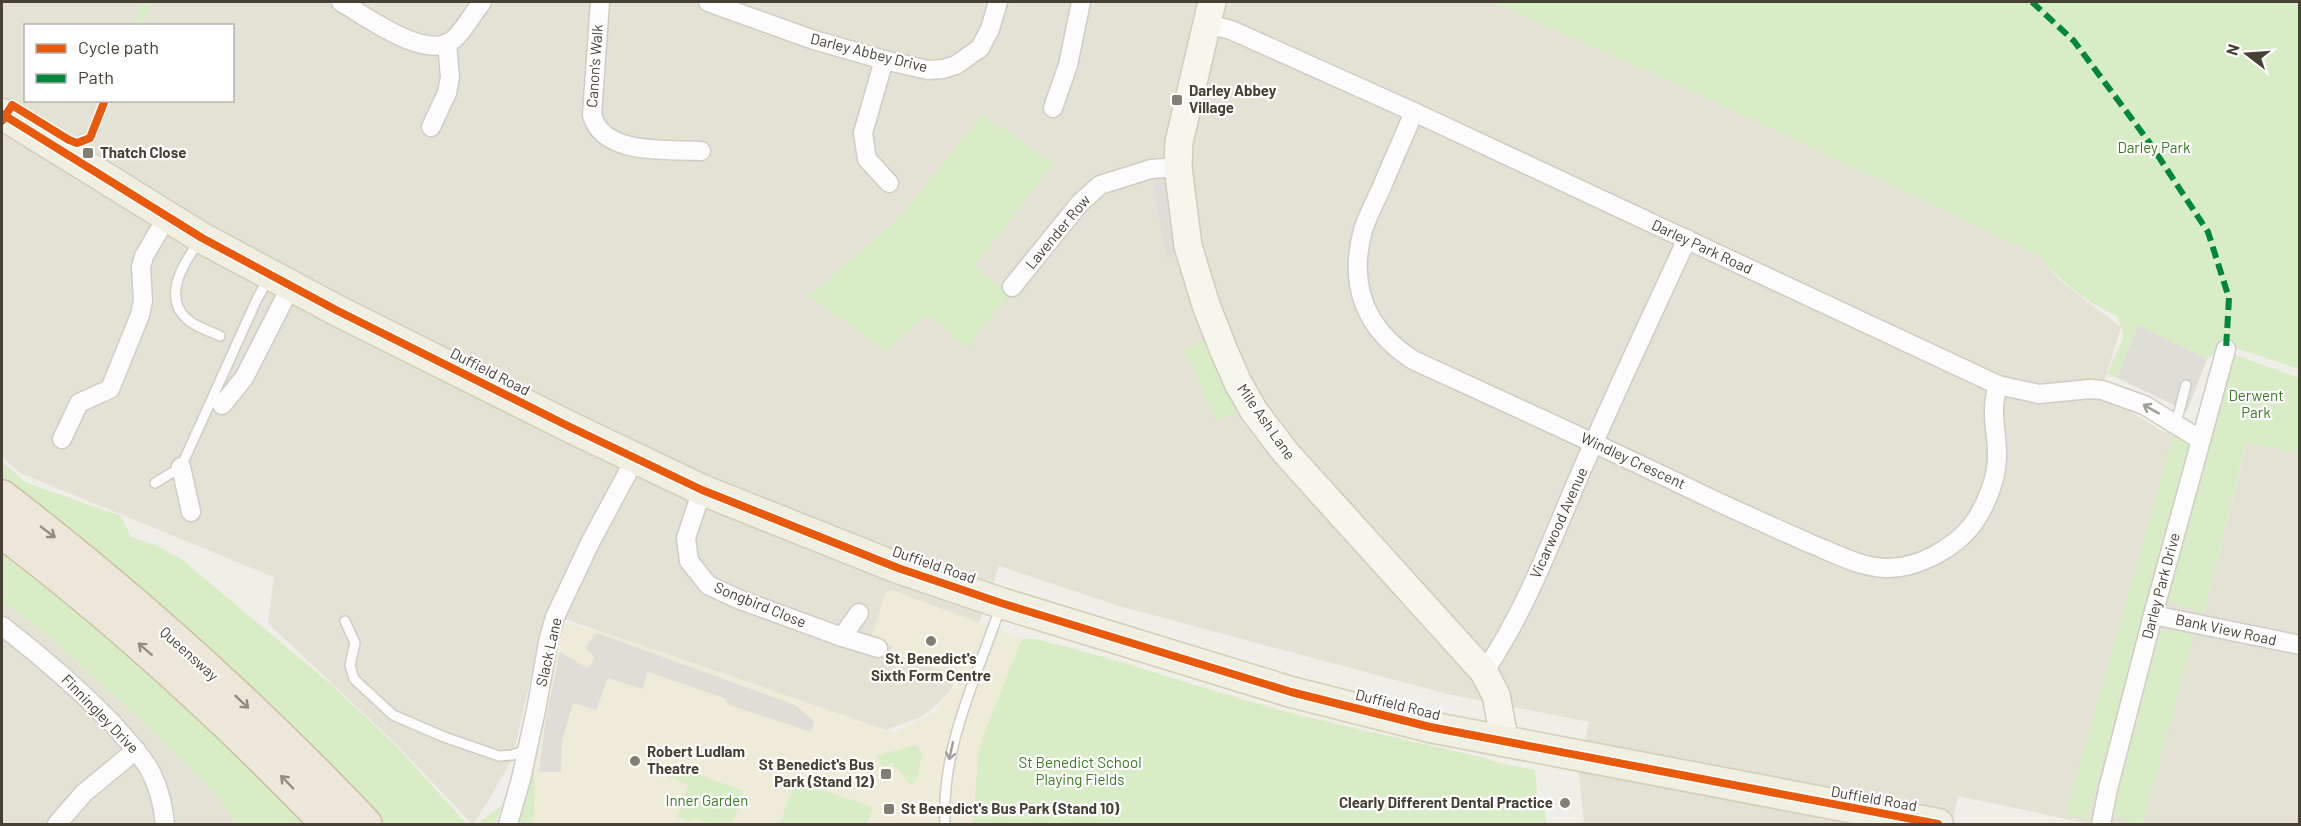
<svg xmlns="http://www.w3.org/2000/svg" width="2301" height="826" viewBox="0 0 2301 826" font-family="Barlow,sans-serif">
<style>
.residential{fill:#e4e1d5;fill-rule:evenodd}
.education{fill:#eeebd9}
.green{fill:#d8ecc6}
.parking{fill:#dfddd8}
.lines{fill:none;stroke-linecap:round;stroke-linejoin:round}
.lane-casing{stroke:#ceccc5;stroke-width:12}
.street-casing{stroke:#ceccc5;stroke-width:21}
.secondary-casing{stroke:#d0ccbe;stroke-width:30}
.primary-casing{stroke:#d3ceb4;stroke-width:33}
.highway-casing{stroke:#cac0a2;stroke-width:36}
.lane{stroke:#fdfcfc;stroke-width:9}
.street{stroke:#fdfcfc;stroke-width:18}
.secondary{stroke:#f6f5ee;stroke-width:27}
.primary{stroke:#f1eee2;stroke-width:30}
.highway{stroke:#ece7d8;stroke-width:33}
.quiet{stroke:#00873e;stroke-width:6;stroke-dasharray:12 6;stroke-linecap:butt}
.cycleway-casing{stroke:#fff;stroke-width:11}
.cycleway{stroke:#e8590c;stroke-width:8}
.oneway{stroke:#a29e98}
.oneway2{stroke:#918c7e}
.poi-dot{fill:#827e73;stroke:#fff;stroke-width:2}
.labels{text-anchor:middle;stroke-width:4.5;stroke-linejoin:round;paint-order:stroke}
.street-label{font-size:15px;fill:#464134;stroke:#fff}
.poi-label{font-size:15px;font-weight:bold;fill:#464134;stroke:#fff;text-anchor:start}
.park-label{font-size:15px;fill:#3a7a24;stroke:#fff}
</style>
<rect width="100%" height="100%" fill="#f0eee8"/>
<g class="residential">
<path d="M2,2H1493L1649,70L2039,256L2059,280L2121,327L2099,399L2124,408L2162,431L2196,438L2204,614L2247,441L2299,453V824H2090L1958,796L1952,824H1584L1579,774L1589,722L1448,694L1119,606L999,566L971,647L950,691L940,702L923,716L886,730L562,618L535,658L512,760L474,824H472L397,745L268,623L274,577L20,473L2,457ZM26,26H232V100H26Z"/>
<path d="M2,602L51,638L147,726L208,786L237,824H2Z"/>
</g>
<path class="education" d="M892,590L1022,639H1035L1129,663L1171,678L1298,714L1535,770L1538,803L1544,802L1546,824H518L535,758L548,688L564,622L647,647L894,733L935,712L956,687L960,677L890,653L893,646L871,639L886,591Z"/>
<g class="green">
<path d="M142,2H152L142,25H132Z"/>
<path d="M1492,2H2299V369L2227,345L2207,359L2138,325L2117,378L2107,374L2124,336L2117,316C2086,302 2061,282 2039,256L1690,90Z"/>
<path d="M101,101H111L94,140L86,137Z"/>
<path d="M982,114L1054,163L975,266L1010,295L966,348L928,314L885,351L809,296L899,217Z"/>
<path d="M1209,337L1247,408L1217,421L1184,350Z"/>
<path d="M2230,353L2299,378V453L2246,442L2204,614L2159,597Z"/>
<path d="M2173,436L2195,442L2087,820L2066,813Z"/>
<path d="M2,462L27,483L121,516L131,537L155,545L180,558L334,687L398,748L467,824H382L351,790L2,482Z"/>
<path d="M2,548L191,706L309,824H237L208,786L147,726L51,638L2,602Z"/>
<path d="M2169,630L2194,635L2143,824H2135L2111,813L2135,715L2157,638L2162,631Z"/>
<path d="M1022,639H1035C1124,660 1210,692 1298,715C1359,730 1420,743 1481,757L1497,763L1535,770L1538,803L1544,802L1546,824H973L978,757L983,737Z"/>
<path d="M916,745L922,753L917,779L911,785L892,763L884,768L876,756Z"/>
<path d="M533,765L535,790L533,824H514Z"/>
<path d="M671,765L744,791L732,824H710L692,818L691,822L677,817L688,785L667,776Z"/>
<path d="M795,781L873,807L867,824H780Z"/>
<path d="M502,805L495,824H477Z"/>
</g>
<g class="parking">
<path d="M1167,181L1177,254L1166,257L1153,184Z"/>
<path d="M2138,325L2207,359L2187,411L2117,378Z"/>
<path d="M597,633L795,705L814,721L811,732L729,705L724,698L648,672L642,689L608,678L596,710L573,703L562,741L561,772H539L546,718L560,652L588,668L595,658L585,647Z"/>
</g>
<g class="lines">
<defs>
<g id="lane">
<path d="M200,240C185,261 161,296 187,319C195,327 210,331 220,336"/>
<path d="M2176,423L2186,385"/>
<path d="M155,483L181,467L257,299L268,279"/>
<path d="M345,621L355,643L350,665L354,679L393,715L444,737L499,756L512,755L527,750"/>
<path d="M945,824C941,748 976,679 1000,608"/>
</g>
<g id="street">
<path d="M341,2C366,16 427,63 454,39C465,29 473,13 482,2"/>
<path d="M600,2L592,115C603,156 667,149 701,151"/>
<path d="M708,2L814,40L884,60L928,70L943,69L956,65L980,48L990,29L998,2"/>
<path d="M1207,24L1231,30L1414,112L1998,385L2039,394L2090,389L2102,390L2144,405L2201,440"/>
<path d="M884,60L863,133L867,159L889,183"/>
<path d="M1053,108L1068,65L1081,2"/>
<path d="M1414,112C1404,136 1393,160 1383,184C1377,199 1368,214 1363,230C1348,285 1365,329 1413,360C1509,404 1606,448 1701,494C1737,511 1773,527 1809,543C1834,553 1859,567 1886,568C1917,569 1955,548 1973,524C1987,504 1998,476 1997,452C1996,423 1990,414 1998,385"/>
<path d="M431,127L447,93L450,77L447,43"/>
<path d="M1012,287L1080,203L1100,185L1151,169L1178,167"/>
<path d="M222,405L244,378L291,286"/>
<path d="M62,439L79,403L110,389L140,315L143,301L141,267L144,256L167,217"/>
<path d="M181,467L191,512"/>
<path d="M702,490L686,538L689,561L708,585L738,599L842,637L878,648"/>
<path d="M2153,615L2300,645"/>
<path d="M2,626C41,656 78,688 113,724C125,738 138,751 148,767C159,786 163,804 165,824"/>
<path d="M842,637L859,613"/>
<path d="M1484,672C1527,609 1553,536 1583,467C1616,391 1652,315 1687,239"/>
<path d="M57,824L84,793L136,750"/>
<path d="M508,824L521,779L537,705L548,642L555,617L591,541L635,459"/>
<path d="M2101,824L2108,789L2153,615L2226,349"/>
</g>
<path id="secondary" d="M1212,2L1179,142L1178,167L1188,246L1206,305L1224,351L1238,383L1254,411L1286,453L1484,672L1496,695L1505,743"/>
<path id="primary" d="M2,114L202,238L336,310L568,426L702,490L898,568L1001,603L1291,692L1430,727L1938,824"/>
<g id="highway">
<path d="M2,497C131,596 253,706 365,824"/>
<path d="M2,531C118,619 227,719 328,824"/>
</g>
</defs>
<use href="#lane" class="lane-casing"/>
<use href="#street" class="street-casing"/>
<use href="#secondary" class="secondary-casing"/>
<use href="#primary" class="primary-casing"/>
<use href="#highway" class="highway-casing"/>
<use href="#lane" class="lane"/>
<use href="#street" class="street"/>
<use href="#secondary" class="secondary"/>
<use href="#primary" class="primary"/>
<use href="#highway" class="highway"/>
<path class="quiet" d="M2032,2L2074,41L2149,142L2208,232L2229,298L2226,349"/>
<defs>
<g id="cycleway">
<path d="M2,114L202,238L336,310L568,426L702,490L898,568L1001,603L1291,692L1430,727L1938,824"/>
<path d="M2,121L12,105L69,140L77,143L90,138L105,100"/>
</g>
</defs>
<use href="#cycleway" class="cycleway-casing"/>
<use href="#cycleway" class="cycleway"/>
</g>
<defs><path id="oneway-shaft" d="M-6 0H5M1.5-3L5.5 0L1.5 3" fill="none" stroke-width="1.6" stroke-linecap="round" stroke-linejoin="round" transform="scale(1.5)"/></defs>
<g class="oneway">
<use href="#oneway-shaft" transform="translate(2151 409) rotate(-151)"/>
<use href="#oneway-shaft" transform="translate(951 751) rotate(102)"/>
</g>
<g class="oneway2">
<use href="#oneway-shaft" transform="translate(48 532) rotate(37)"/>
<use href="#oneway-shaft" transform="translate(145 649) rotate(-139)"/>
<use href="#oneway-shaft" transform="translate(242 702) rotate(43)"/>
<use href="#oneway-shaft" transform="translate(287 782) rotate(-134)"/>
</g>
<g class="poi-dot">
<rect x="1171" y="94" width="12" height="12" rx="3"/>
<rect x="82" y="147" width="12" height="12" rx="3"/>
<circle cx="931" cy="641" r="6"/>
<circle cx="635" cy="761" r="6"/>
<rect x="880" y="768" width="12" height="12" rx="3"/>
<circle cx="1565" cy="803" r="6"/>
<rect x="883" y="803" width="12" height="12" rx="3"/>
</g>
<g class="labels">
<g class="street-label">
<text transform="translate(869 53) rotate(14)" y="5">Darley Abbey Drive</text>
<text transform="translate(595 66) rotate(-86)" y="5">Canon's Walk</text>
<text transform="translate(1058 232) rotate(-50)" y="5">Lavender Row</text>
<text transform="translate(1702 247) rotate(25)" y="5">Darley Park Road</text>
<text transform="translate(490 372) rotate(27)" y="5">Duffield Road</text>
<text transform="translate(1266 422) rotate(55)" y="5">Mile Ash Lane</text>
<text transform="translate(1633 461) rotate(25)" y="5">Windley Crescent</text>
<text transform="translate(1559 523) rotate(-66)" y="5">Vicarwood Avenue</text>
<text transform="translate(934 565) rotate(19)" y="5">Duffield Road</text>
<text transform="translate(2161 586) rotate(-75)" y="5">Darley Park Drive</text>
<text transform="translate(760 605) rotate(22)" y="5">Songbird Close</text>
<text transform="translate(2226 630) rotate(12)" y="5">Bank View Road</text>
<text transform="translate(549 652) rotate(-77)" y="5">Slack Lane</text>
<text transform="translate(189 654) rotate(42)" y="5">Queensway</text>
<text transform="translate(1398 705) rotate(14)" y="5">Duffield Road</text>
<text transform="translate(100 714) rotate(46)" y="5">Finningley Drive</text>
<text transform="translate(1874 799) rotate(10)" y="5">Duffield Road</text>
</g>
<g class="poi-label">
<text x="1189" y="96">Darley Abbey<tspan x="1189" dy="17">Village</tspan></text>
<text x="100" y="158">Thatch Close</text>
<text x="931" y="664" text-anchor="middle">St. Benedict's<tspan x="931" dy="17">Sixth Form Centre</tspan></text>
<text x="647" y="757">Robert Ludlam<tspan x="647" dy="17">Theatre</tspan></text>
<text x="874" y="770" text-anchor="end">St Benedict's Bus<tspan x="874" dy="17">Park (Stand 12)</tspan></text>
<text x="1553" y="808" text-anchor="end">Clearly Different Dental Practice</text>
<text x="901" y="814">St Benedict's Bus Park (Stand 10)</text>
</g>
<g class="park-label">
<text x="2154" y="153">Darley Park</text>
<text x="2256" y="401">Derwent<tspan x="2256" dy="17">Park</tspan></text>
<text x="1080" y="768">St Benedict School<tspan x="1080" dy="17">Playing Fields</tspan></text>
<text x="707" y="806">Inner Garden</text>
</g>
</g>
<rect width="2301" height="826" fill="none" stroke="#464134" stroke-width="6"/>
<rect x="24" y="24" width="210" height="78" fill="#ffffff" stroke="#b5b3ae" stroke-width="1.5"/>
<rect x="36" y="44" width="30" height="9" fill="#e8590c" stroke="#b5b3ae" stroke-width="1.5"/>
<text x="78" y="54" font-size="18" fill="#464134">Cycle path</text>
<rect x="36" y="74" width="30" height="9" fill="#00873e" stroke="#b5b3ae" stroke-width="1.5"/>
<text x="78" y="84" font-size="18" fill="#464134">Path</text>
<g transform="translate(2247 54) rotate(287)" stroke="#ffffff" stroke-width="4.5" paint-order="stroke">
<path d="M0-4.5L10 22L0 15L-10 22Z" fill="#464134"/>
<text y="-9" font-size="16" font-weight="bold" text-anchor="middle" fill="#464134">N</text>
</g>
</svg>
